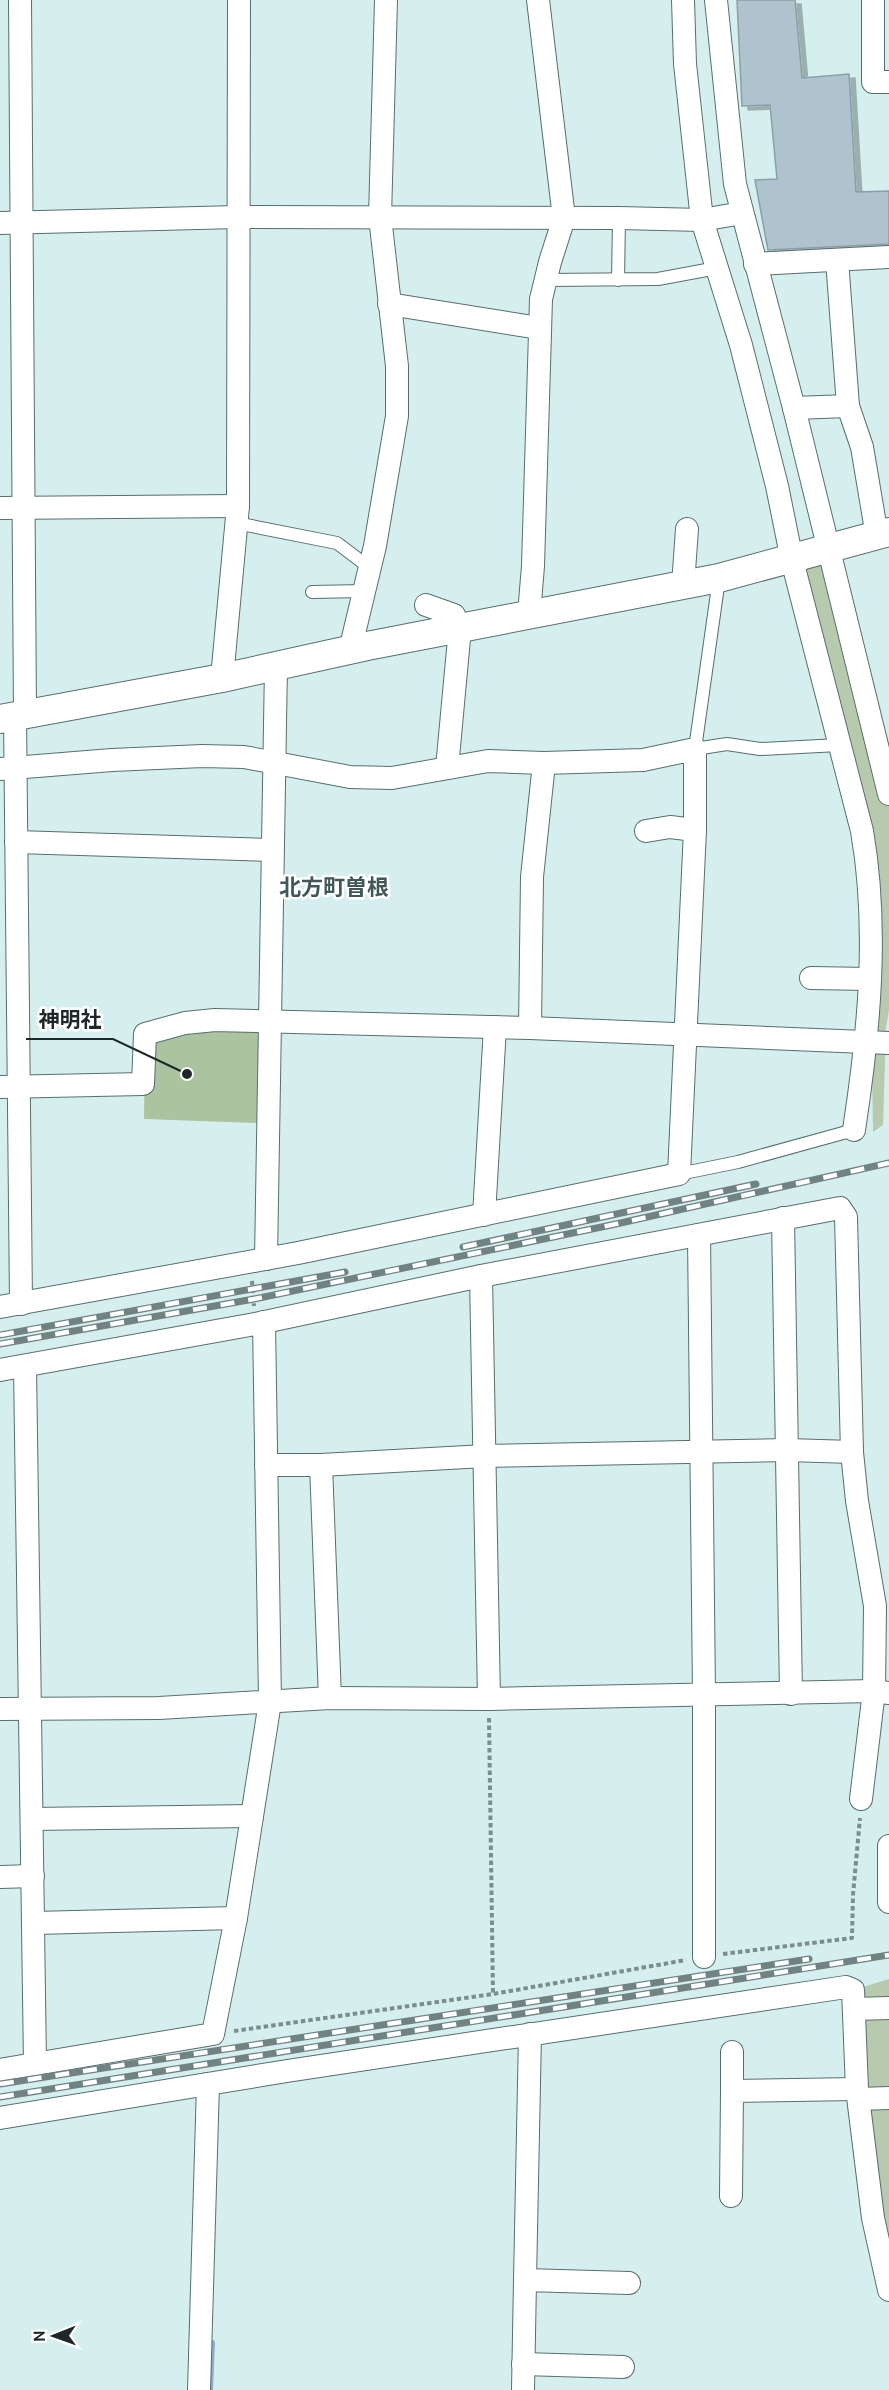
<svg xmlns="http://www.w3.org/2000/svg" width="889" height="2390" viewBox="0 0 889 2390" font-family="Cabin,'Noto Sans JP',sans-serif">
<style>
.green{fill:#b7caae}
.forest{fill:#abc39f}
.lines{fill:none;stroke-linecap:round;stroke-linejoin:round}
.stream{stroke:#91a9cb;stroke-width:6}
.building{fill:#aec3cd;stroke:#8a9fa8;stroke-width:1.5;filter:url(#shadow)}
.service-casing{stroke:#576e6e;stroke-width:14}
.minor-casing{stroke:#576e6e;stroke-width:24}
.tertiary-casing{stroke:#576e6e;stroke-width:30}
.path{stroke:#7b8d8d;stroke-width:4;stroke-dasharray:4.5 3;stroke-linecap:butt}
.service{stroke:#fff;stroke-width:12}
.minor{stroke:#fff;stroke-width:22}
.tertiary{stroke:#fff;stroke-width:28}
.rail-casing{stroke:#718282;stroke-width:7}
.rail{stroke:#fff;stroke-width:4.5;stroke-dasharray:14;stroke-linecap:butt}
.labels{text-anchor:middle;stroke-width:5;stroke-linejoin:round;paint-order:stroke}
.quarter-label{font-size:22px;font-weight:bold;fill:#425858;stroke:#fff}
.leader{fill:none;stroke:#1e2828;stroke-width:2}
.callout-dot{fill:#1e2828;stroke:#fff;stroke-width:2}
.callout-label{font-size:21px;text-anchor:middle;font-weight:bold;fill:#1e2828;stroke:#fff;stroke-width:5;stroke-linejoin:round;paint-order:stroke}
</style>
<defs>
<filter id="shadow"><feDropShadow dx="6" dy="4" stdDeviation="0" flood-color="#0004"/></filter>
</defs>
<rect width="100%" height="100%" fill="#d5efef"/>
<g class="green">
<path d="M829,549L889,795V1010L886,1028L883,1125L873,1132L869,873L792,560Z"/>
<path d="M889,1979V2290L853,1990Z"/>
</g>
<path class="forest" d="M261,1019L257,1123L144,1119L145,1034Z"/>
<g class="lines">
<path class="stream" d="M210,2390L212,2343"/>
</g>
<path class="building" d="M737,0H795L802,78L849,74L856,192L889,191V244L768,250L755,180L777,179L770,105L742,106Z"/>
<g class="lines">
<defs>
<g id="service">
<path d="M546,280L658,279L717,268"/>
<path d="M618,280L619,218"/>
<path d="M236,523L337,543L370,568"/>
<path d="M719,579L695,749L727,744L760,749L839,745"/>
<path d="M312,592L364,591"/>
<path d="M679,1174L738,1162L854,1130"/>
</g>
<g id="minor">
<path d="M20,0L25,714"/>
<path d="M683,0L685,64L702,220L741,345L777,486L792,560L862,831C879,929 869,1032 854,1130"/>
<path d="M716,0L735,184L794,408L889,794"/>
<path d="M873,0V82H889"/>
<path d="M0,223L238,217L619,218L702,220L742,213"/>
<path d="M755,264L889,257"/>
<path d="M389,304L539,328"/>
<path d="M848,406L862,447L877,536"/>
<path d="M794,408L848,406L837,260"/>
<path d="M0,508L238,506"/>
<path d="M683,585L687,529"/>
<path d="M426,605L454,615L460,628L447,768"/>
<path d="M529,614L533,566L541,299L550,262L564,218L538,0"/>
<path d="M350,650L375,546L397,416V366L380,217L386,0"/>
<path d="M222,678L238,506L239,0"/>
<path d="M15,716L21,1304"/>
<path d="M0,769L112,760L202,756L244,757L350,777L392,778L488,761L544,763L643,760L695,749V830L679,1174L298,1253L0,1307"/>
<path d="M646,831L670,827L695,830"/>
<path d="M16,842L272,850"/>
<path d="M811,978L869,979"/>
<path d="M530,1028L532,877L544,763"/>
<path d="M0,1087L143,1084L145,1034L185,1023L215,1020L530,1028L889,1043"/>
<path d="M484,1215L495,1027"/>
<path d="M783,1218L791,1694"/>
<path d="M699,1235L704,1694V1957"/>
<path d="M266,1259L276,666"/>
<path d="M481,1276L489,1699"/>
<path d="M25,1366L35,2064"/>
<path d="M0,1370L255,1324L481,1276L840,1208L846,1217L852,1452L857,1501L875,1606L874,1691L861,1799"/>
<path d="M266,1465H321L485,1456L788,1450L852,1452"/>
<path d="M321,1465L330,1698"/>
<path d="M0,1709L159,1708L330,1698L489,1699L874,1691L889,1693"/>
<path d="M32,1819L252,1816"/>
<path d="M889,1846V1902"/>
<path d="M0,1877L33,1876"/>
<path d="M34,1923L236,1918"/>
<path d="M854,2009L889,2008"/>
<path d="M732,2052V2091"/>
<path d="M0,2070L213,2034L236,1918L270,1702L264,1322"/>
<path d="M859,2099L889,2098"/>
<path d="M0,2118L287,2071L846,1987L853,1990L857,2089L873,2218L889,2290"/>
<path d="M731,2196L732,2091L857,2089"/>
<path d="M525,2280L530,2034"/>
<path d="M523,2364L623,2367"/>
<path d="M199,2390L208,2084"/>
<path d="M523,2390L525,2280L629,2283"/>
</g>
<path id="tertiary" d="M0,719L222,678L367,646L719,578L889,532"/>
</defs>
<use href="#service" class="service-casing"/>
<use href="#minor" class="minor-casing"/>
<use href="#tertiary" class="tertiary-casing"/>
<g class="path">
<path d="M252,1281L254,1306"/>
<path d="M489,1718L493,1994"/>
<path d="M723,1954L852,1938L853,1895L860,1818"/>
<path d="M234,2031L493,1994L686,1960"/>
</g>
<use href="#service" class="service"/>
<use href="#minor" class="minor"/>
<use href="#tertiary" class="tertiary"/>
<defs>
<g id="rail">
<path d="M463,1247L756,1184"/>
<path d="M0,1335L345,1272"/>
<path d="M0,1344L254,1299L616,1224L889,1163"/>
<path d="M0,2084L809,1959"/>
<path d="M0,2097L889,1955"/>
</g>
</defs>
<use href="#rail" class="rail-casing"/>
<use href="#rail" class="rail"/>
</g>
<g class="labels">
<g class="quarter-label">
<text x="334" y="895">北方町曽根</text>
</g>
</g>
<path class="leader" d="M187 1074L113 1039H26"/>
<circle class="callout-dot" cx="187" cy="1074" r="6"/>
<g class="callout-label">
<text x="70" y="1027">神明社</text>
</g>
<g transform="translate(54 2336) rotate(269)" stroke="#ffffff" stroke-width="4.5" paint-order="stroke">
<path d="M0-4.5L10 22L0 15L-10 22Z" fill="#1e2828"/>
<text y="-9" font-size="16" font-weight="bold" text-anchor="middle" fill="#1e2828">N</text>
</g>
</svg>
